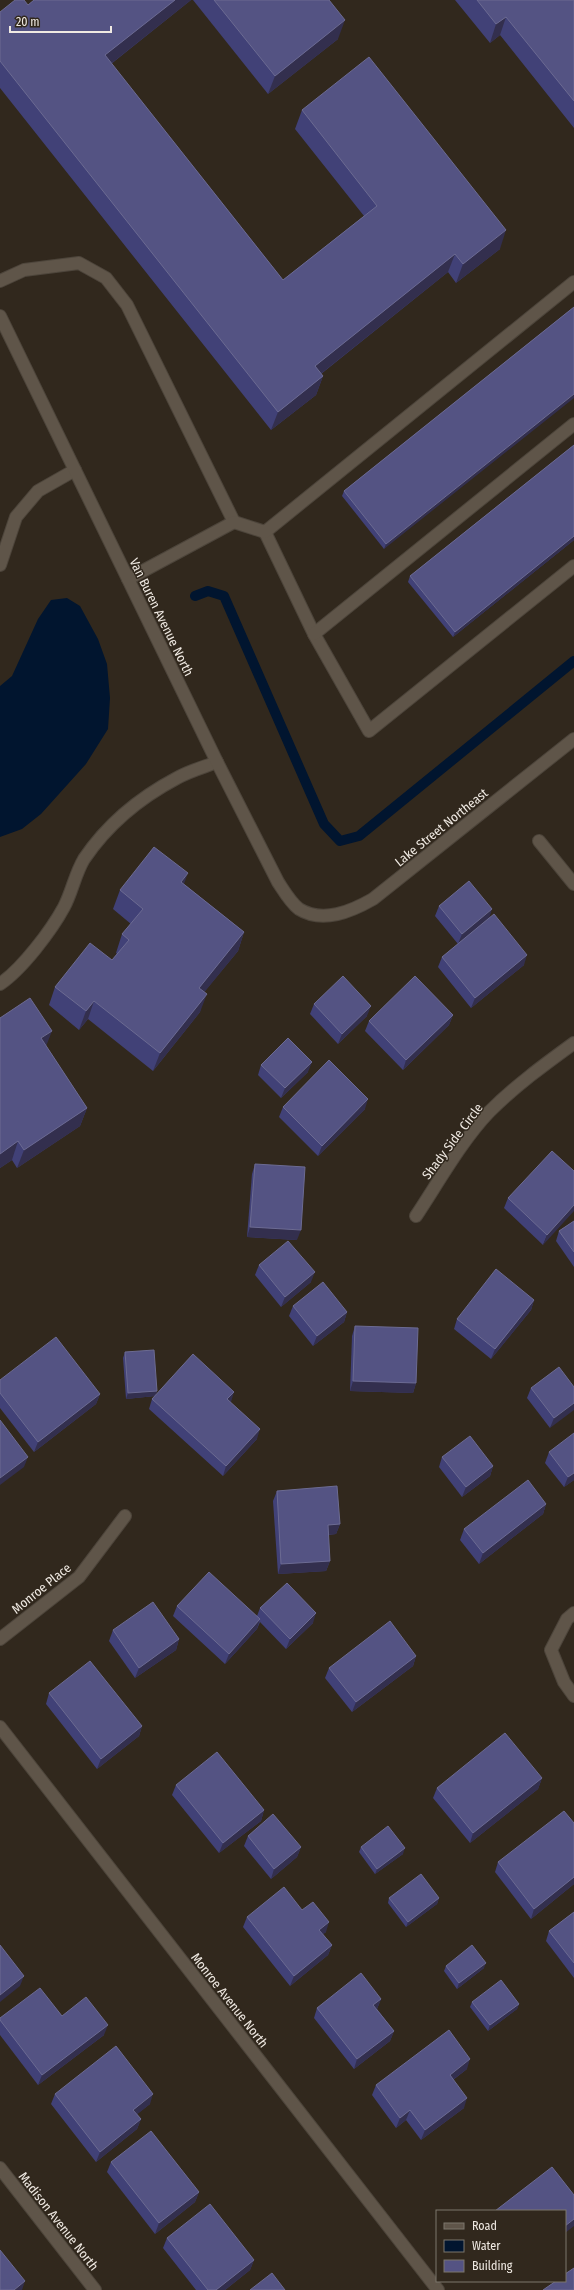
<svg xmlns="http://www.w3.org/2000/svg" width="574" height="2290" viewBox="0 0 574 2290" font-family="'Fira Sans Condensed',sans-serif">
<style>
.water{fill:#01152f}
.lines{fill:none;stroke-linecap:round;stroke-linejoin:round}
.stream{stroke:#01152f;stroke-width:10}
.service-casing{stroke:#4d453b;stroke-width:14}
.minor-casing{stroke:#4d453b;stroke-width:14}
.tertiary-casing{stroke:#4d453b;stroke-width:14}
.service{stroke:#5f5549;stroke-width:12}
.minor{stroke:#5f5549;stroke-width:12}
.tertiary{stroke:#5f5549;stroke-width:12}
.wall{fill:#414177}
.shaded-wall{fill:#332f4e}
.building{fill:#545383;stroke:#6c6b92}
.labels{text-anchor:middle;stroke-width:3;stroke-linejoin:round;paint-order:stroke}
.street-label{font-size:13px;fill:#f0eae3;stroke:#31281d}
</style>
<rect width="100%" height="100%" fill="#31281d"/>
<path class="water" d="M67,598L80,606L98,639L107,664L110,698L108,729L86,764L41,814L22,829L0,837V686L12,676L38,619L51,600Z"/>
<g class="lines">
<path class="stream" d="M195,596L208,591L224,596L324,824L340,841L359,836L574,661"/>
<defs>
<g id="service">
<path d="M0,281L24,270L79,263L106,278L127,305L234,522"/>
<path d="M265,532L314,634L369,731L574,566"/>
<path d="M0,565L16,517L38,491L75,470"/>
<path d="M128,579L234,522L265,532L574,282"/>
<path d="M314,634L574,424"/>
<path d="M0,984C22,969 51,931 64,907C72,892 75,874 84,859C107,825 141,797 177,778C189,771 204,767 217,762"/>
</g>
<g id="minor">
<path d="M539,841L574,884"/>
<path d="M416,1216C438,1183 462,1140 489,1112C515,1086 545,1064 574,1043"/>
<path d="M574,1613L567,1619L551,1650L564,1682L574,1696"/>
<path d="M0,1639L79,1577L125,1516"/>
<path d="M0,1727L438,2290"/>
<path d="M0,2168L95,2290"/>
</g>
<path id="tertiary" d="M0,316L217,762L278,882C284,891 290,902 299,909C323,924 352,911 373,899L574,739"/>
</defs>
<use href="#service" class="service-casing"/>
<use href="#minor" class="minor-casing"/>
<use href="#tertiary" class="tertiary-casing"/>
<use href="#service" class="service"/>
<use href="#minor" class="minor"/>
<use href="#tertiary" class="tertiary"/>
</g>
<g class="wall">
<path d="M34,0H191L111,64L283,280L364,216L295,129L302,110L500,249L456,283L448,272L321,374L323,376L316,395L271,430L0,88V12L28,5Z"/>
<path d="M193,0H329L338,39L268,94Z"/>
<path d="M455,0H574V128L500,35L490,43Z"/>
<path d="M574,307L384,549L342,496L344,491Z"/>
<path d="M574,445V540L453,637L408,582L410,576Z"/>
<path d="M184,884L244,932L238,951L204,992L200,1012L153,1071L88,1019L79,1030L49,1005L55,987L112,960L117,954L116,953L122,934L131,924L113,909L120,890Z"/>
<path d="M439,906L489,918L524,965L471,1008L438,967L442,957L458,944L435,916Z"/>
<path d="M314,1004L367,1016L338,1044L310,1014Z"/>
<path d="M453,1015L449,1025L403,1070L365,1031L369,1021Z"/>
<path d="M0,1018L46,1046L87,1108L80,1126L17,1168L12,1160L0,1168Z"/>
<path d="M261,1065L308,1072L281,1098L258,1075Z"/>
<path d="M283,1107L365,1109L318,1156L279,1117Z"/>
<path d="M255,1164L297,1240L247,1237L252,1174Z"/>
<path d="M574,1171L543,1245L504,1208L508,1198Z"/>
<path d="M574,1221V1267L556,1241L559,1231Z"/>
<path d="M259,1265L311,1282L281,1307L255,1275Z"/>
<path d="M534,1300L531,1310L491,1359L454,1329L457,1319Z"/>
<path d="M293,1306L347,1312L344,1322L313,1346L289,1316Z"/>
<path d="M355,1326L416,1383L413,1393L350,1391L352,1336Z"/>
<path d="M125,1352L157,1391L155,1396L231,1402H230L257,1439L223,1476L149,1409L152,1399L155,1396L126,1399L123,1358Z"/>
<path d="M0,1380L100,1394L96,1404L34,1452L0,1408Z"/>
<path d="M574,1387L550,1428L527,1398L531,1388Z"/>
<path d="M549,1452L574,1480L564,1487L545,1463Z"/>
<path d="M442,1457L493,1466L490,1476L462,1497L439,1467Z"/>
<path d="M277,1491L340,1524L336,1534L328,1535L330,1561L326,1571L278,1574L273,1501Z"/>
<path d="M546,1504L543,1514L479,1564L460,1540L464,1529Z"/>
<path d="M177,1606L257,1616L260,1608L313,1623L286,1649L260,1622L257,1629L225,1664L173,1616Z"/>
<path d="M113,1630L179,1639L176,1650L135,1678L109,1641Z"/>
<path d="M416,1656L413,1666L352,1712L325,1678L329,1668Z"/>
<path d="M49,1693L142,1726L139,1736L97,1769L46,1704Z"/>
<path d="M542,1778L538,1789L470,1843L433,1798L437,1788Z"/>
<path d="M176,1785L264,1810L261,1821L219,1853L172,1795Z"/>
<path d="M574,1823V1884L531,1919L495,1872L498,1862Z"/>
<path d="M248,1836L301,1847L297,1857L271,1879L244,1846Z"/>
<path d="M361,1847L403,1854L375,1874L359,1852Z"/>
<path d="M389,1898H439L437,1904L406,1927L388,1903Z"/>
<path d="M302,1910L326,1932L323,1934L332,1945L328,1955L290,1986L243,1927L247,1917Z"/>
<path d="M574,1912V1978L546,1941L549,1931Z"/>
<path d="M446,1966L484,1968L457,1989L444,1971Z"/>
<path d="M381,1999L377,2009L394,2031L390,2041L354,2069L314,2018L317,2008Z"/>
<path d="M472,2002L519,2004L517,2009L488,2031L470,2007Z"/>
<path d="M62,2016L104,2035L38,2085L0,2035V2018Z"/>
<path d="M467,2069L453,2080L464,2108L421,2140L406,2120L396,2128L372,2095L376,2085Z"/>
<path d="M55,2094L150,2104L137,2114L141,2119L137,2129L96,2162L51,2104Z"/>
<path d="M111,2162L199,2192L195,2202L155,2234L107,2172Z"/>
<path d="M167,2238L254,2260L250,2270L225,2290H196L163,2248Z"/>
</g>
<g class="shaded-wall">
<path d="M175,0H191L98,74L105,55Z"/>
<path d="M506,17L500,35L490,43L496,24Z"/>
<path d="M345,20L338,39L268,94L275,76Z"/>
<path d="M506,230L500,249L456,283L463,264Z"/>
<path d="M455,254L448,272L308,384L315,366Z"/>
<path d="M323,376L316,395L271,430L278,412Z"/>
<path d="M574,394V398L384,549L386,544Z"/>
<path d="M574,536V540L453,637L455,632Z"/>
<path d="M188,873L181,892V882Z"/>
<path d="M492,909L489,919L458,944L462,934Z"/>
<path d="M244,932L238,951L193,1006L199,988Z"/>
<path d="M527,955L524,965L471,1008L475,998Z"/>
<path d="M207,994L200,1012L153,1071L160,1053Z"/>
<path d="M94,1001L88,1019L79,1030L86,1011Z"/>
<path d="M371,1006L367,1016L338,1044L342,1034Z"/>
<path d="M453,1015L449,1025L403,1070L406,1060Z"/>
<path d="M52,1031L45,1049L41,1038Z"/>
<path d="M312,1062L308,1072L281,1098L285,1088Z"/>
<path d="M368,1099L365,1109L318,1156L322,1146Z"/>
<path d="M87,1108L80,1126L17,1168L24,1150Z"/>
<path d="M18,1141L12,1160L0,1168V1154Z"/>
<path d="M574,1205V1211L543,1245L547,1235Z"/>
<path d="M250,1227L301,1230L297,1240L247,1237Z"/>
<path d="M315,1272L311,1282L281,1307L285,1297Z"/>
<path d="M534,1300L531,1310L491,1359L495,1349Z"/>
<path d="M347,1312L344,1322L313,1346L317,1336Z"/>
<path d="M353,1381L416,1383L413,1393L350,1391Z"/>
<path d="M157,1391L155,1396L126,1399L128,1393Z"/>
<path d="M234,1392L231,1402L224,1409L227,1399Z"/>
<path d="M100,1394L96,1404L34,1452L38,1442Z"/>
<path d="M574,1403V1410L550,1428L554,1418Z"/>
<path d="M260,1429L257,1439L223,1476L226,1466Z"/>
<path d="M28,1457L24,1467L0,1485V1478Z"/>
<path d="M493,1466L490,1476L462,1497L466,1487Z"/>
<path d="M574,1473V1480L564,1487L568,1477Z"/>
<path d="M546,1504L543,1514L479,1564L483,1553Z"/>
<path d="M340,1524L336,1534L324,1535L328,1525Z"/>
<path d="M330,1561L326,1571L278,1574L281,1564Z"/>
<path d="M316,1613L313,1623L286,1649L290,1639Z"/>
<path d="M260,1619L257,1629L225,1664L229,1654Z"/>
<path d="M179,1639L176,1650L135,1678L139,1668Z"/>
<path d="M416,1656L413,1666L352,1712L356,1702Z"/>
<path d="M142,1726L139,1736L97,1769L101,1759Z"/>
<path d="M542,1778L538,1789L470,1843L473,1833Z"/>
<path d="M264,1810L261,1821L219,1853L223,1843Z"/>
<path d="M301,1847L297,1857L271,1879L274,1869Z"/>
<path d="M405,1848L403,1854L375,1874L377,1869Z"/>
<path d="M574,1877V1884L531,1919L534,1909Z"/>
<path d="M439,1898L437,1904L406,1927L408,1922Z"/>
<path d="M329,1922L326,1932L316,1940L319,1930Z"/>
<path d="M332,1945L328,1955L290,1986L294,1976Z"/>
<path d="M486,1963L484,1968L457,1989L459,1983Z"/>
<path d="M24,1976L20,1986L0,2002V1995Z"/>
<path d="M381,1999L377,2009L370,2015L373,2005Z"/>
<path d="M519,2004L517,2009L488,2031L490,2025Z"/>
<path d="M108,2025L104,2035L38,2085L42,2075Z"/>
<path d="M394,2031L390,2041L354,2069L357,2059Z"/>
<path d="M470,2059L467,2069L446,2085L450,2075Z"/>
<path d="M153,2094L150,2104L130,2120L133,2110Z"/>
<path d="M467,2098L464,2108L421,2140L425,2130Z"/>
<path d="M410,2110L406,2120L396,2128L400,2118Z"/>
<path d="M141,2119L137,2129L96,2162L100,2152Z"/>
<path d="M199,2192L195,2202L155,2234L159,2223Z"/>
<path d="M574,2219V2226L565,2233V2226Z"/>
<path d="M254,2260L250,2270L225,2290H216Z"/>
<path d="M25,2281L22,2290H14Z"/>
</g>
<g class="building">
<path d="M15,0H24L28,5L34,0H175L105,55L283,280L377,206L302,110L369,57L506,230L463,264L455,254L315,366L323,376L278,412L0,61V12Z"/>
<path d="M214,0H329L345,20L275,76Z"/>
<path d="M477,0H574V101L506,17L496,24Z"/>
<path d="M574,307V394L386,544L344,491Z"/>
<path d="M574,445V536L455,632L410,576Z"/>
<path d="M154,847L188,873L181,882L244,932L199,988L207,994L160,1053L94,1001L86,1011L55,987L90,943L112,960L129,940L122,934L143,909L120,890Z"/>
<path d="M469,881L492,909L462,934L439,906Z"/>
<path d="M494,914L527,955L475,998L442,957Z"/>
<path d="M343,976L371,1006L342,1034L314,1004Z"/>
<path d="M415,976L453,1015L406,1060L369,1021Z"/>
<path d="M30,998L52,1031L41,1038L87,1108L24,1150L18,1141L0,1154V1018Z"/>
<path d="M288,1038L312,1062L285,1088L261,1065Z"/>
<path d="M329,1060L368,1099L322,1146L283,1107Z"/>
<path d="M552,1151L574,1171V1205L547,1235L508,1198Z"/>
<path d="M255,1164L305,1167L301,1230L250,1227Z"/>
<path d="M574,1221V1252L559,1231Z"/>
<path d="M288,1241L315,1272L285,1297L259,1265Z"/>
<path d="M496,1269L534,1300L495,1349L457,1319Z"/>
<path d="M323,1282L347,1312L317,1336L293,1306Z"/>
<path d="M355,1326L418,1328L416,1383L353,1381Z"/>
<path d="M56,1337L100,1394L38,1442L0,1393V1380Z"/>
<path d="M154,1350L157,1391L128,1393L125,1352Z"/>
<path d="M193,1354L234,1392L227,1399L260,1429L226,1466L152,1399Z"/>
<path d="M559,1367L574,1387V1403L554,1418L531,1388Z"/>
<path d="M0,1420L28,1457L0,1478Z"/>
<path d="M574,1433V1473L568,1477L549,1452Z"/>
<path d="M470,1436L493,1466L466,1487L442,1457Z"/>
<path d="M528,1480L546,1504L483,1553L464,1529Z"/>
<path d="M337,1486L340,1524L328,1525L330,1561L281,1564L277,1491Z"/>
<path d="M209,1572L260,1619L229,1654L177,1606Z"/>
<path d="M287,1583L316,1613L290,1639L260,1608Z"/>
<path d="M153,1602L179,1639L139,1668L113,1630Z"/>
<path d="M390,1621L416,1656L356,1702L329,1668Z"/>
<path d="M90,1661L142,1726L101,1759L49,1693Z"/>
<path d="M505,1733L542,1778L473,1833L437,1788Z"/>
<path d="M217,1752L264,1810L223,1843L176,1785Z"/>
<path d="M564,1811L574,1823V1877L534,1909L498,1862Z"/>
<path d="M273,1814L301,1847L274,1869L248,1836Z"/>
<path d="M388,1826L405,1848L377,1869L361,1847Z"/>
<path d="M421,1874L439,1898L408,1922L389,1898Z"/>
<path d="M284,1887L302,1910L313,1902L329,1922L319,1930L332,1945L294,1976L247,1917Z"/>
<path d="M574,1912V1963L549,1931Z"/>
<path d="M0,1945L24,1976L0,1995Z"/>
<path d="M472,1945L486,1963L459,1983L446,1966Z"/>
<path d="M361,1973L381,1999L373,2005L394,2031L357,2059L317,2008Z"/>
<path d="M501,1980L519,2004L490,2025L472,2002Z"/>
<path d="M40,1988L62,2016L86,1997L108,2025L42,2075L0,2020V2018Z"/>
<path d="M449,2030L470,2059L450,2075L467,2098L425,2130L410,2110L400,2118L376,2085Z"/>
<path d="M116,2046L153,2094L133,2110L141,2119L100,2152L55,2094Z"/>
<path d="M151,2131L199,2192L159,2223L111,2162Z"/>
<path d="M552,2167L574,2195V2219L565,2226V2211H495Z"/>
<path d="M210,2204L254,2260L216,2290H208L167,2238Z"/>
<path d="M0,2250L25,2281L14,2290H0Z"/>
<path d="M574,2268V2290H543L556,2281H565V2274Z"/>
<path d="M272,2273L285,2290H250Z"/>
</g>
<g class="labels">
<g class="street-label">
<text transform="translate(162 617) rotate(64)" y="5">Van Buren Avenue North</text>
<text transform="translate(441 827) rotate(-39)" y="5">Lake Street Northeast</text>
<text transform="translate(452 1141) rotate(-53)" y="5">Shady Side Circle</text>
<text transform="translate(41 1588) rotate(-39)" y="5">Monroe Place</text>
<text transform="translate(230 2000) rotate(52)" y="5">Monroe Avenue North</text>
<text transform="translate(59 2221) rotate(52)" y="5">Madison Avenue North</text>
</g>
</g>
<rect x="436" y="2210" width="130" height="72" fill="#31281d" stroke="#7d766c"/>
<rect x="444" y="2223" width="20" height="6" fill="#5f5549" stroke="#7d766c"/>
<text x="472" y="2230" font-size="12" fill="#f0eae3">Road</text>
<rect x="444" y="2240" width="20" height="12" fill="#01152f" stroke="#7d766c"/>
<text x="472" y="2250" font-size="12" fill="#f0eae3">Water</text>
<rect x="444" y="2260" width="20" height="12" fill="#545383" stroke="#7d766c"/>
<text x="472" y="2270" font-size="12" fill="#f0eae3">Building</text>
<path d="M10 26v6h101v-6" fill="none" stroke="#f0eae3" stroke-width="2"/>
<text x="16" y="26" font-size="12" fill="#f0eae3" stroke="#31281d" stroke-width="3" paint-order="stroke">20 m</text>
</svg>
